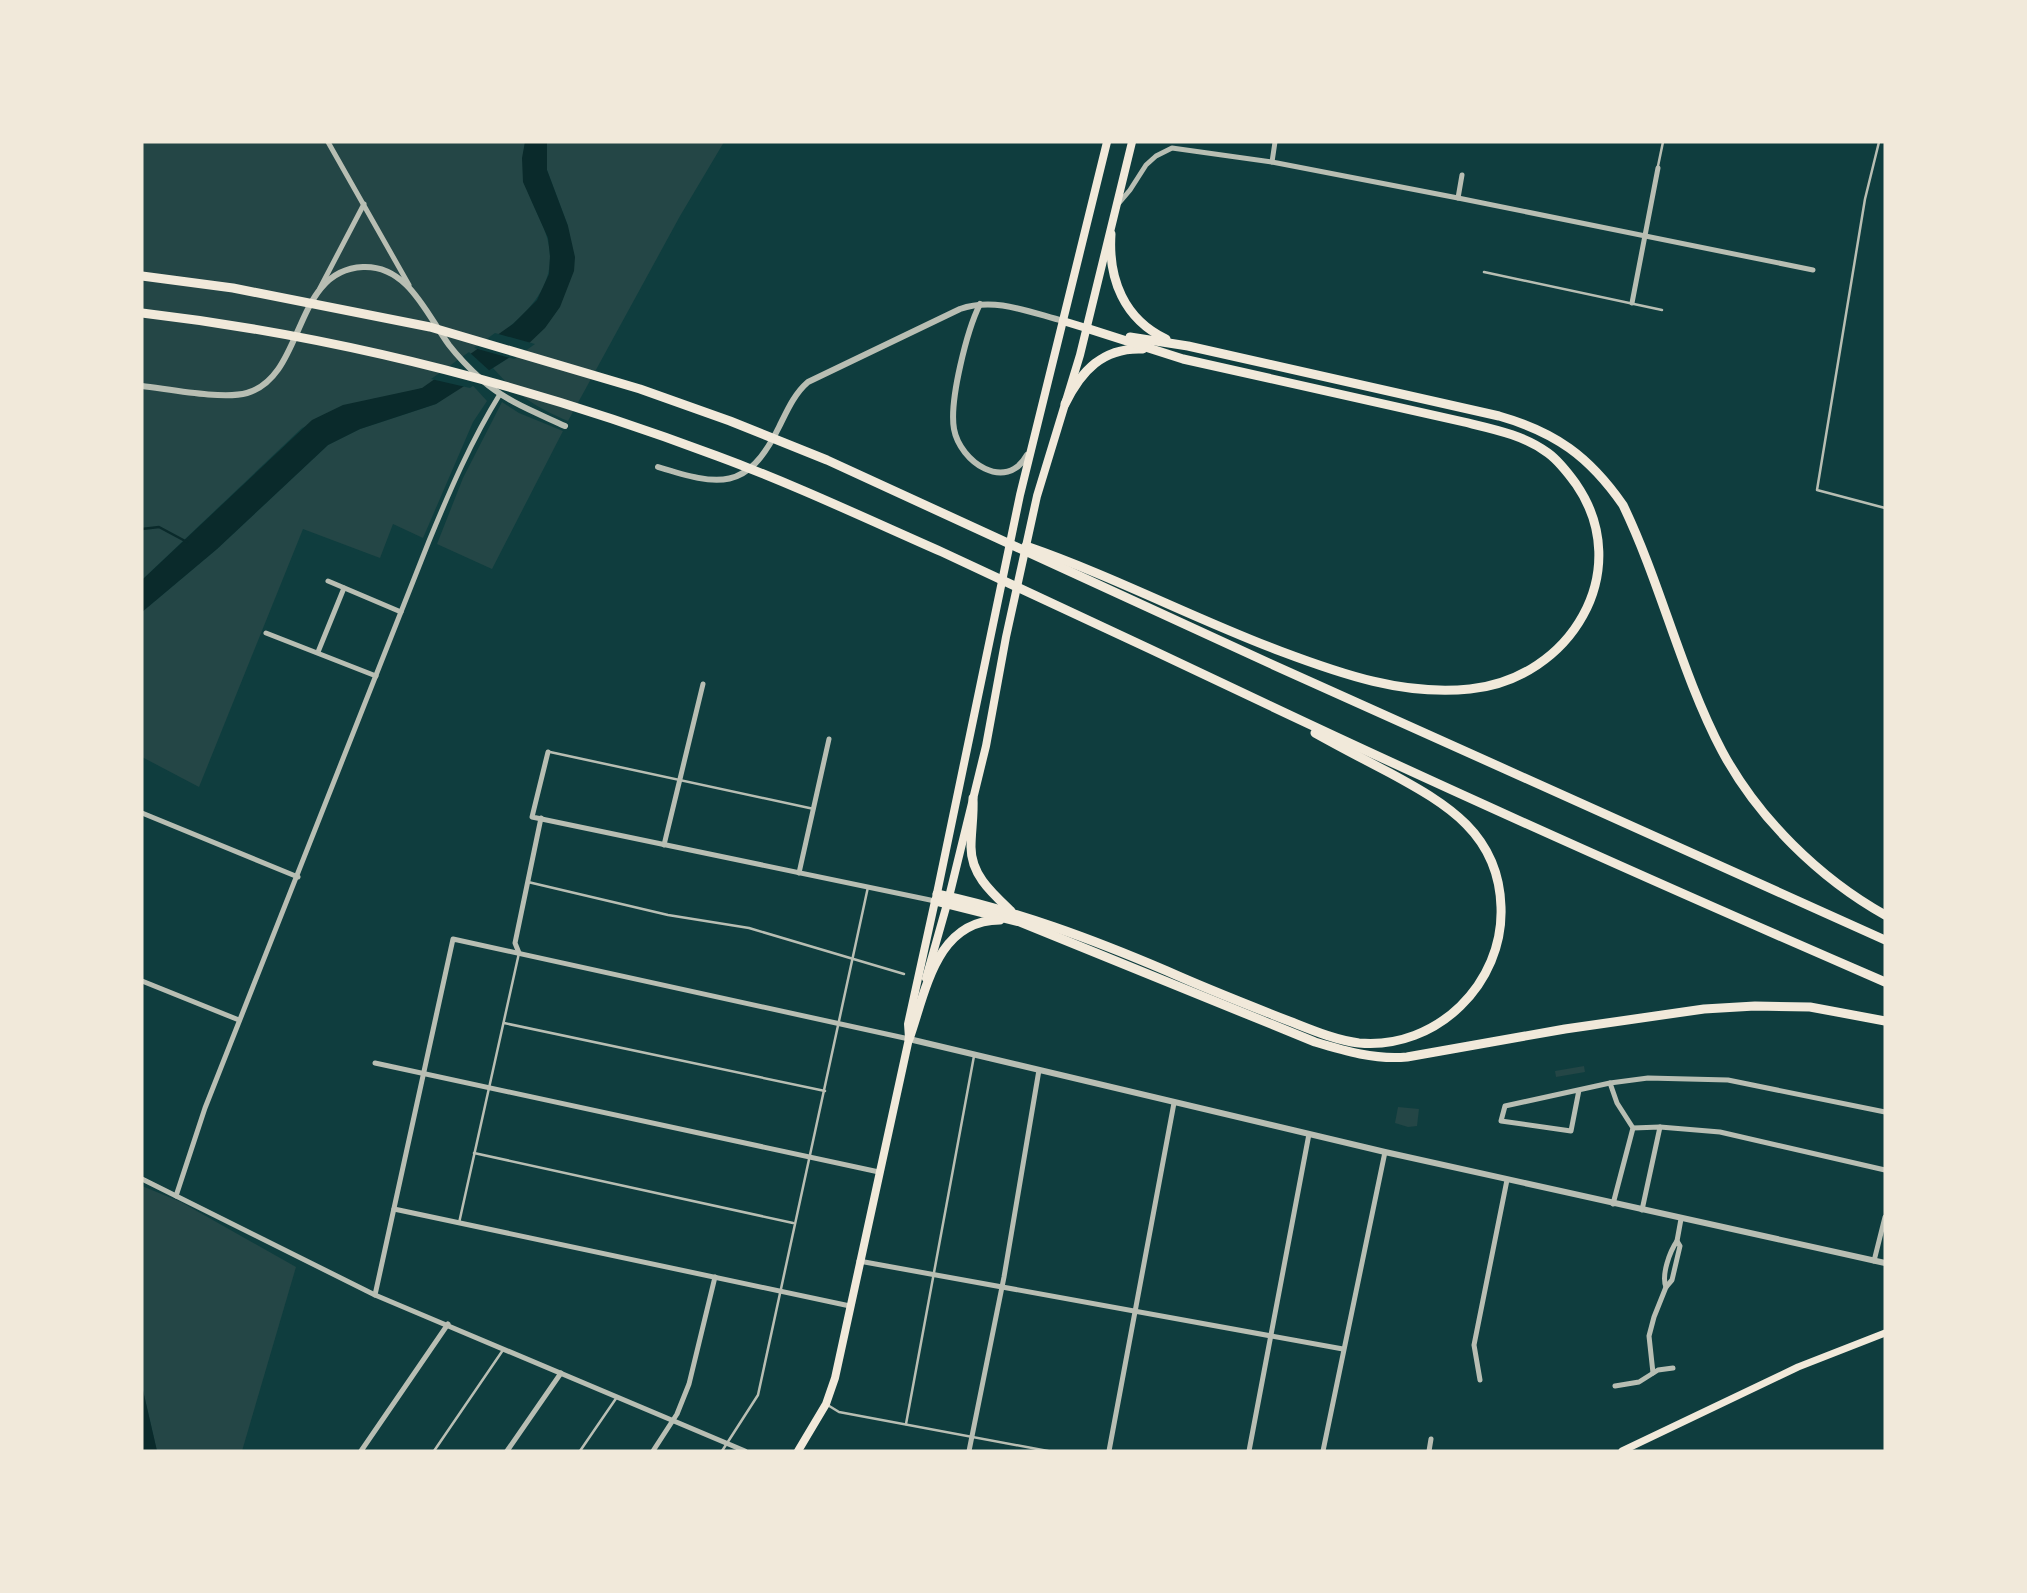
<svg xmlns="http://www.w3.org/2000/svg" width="2027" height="1593" viewBox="0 0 2027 1593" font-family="Overpass,sans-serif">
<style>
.green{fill:#244646}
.water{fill:#0a2a2b}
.pier{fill:#0f3d3e}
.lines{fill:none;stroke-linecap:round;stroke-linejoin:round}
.stream{stroke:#0a2a2b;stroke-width:2.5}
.service{stroke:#b8beb3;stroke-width:2.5}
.minor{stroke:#b8beb3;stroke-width:5}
.tertiary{stroke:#b8beb3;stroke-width:6}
.secondary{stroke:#f1e9da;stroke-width:7}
.primary{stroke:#f1e9da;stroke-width:8}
.trunk{stroke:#f1e9da;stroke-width:8}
.motorway{stroke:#f1e9da;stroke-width:9}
</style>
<rect width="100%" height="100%" fill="#0f3d3e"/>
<g class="green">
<path d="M142,142H525C519,178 528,193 542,224C574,295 503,331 455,366L487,401L473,422L423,538L393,524L380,558L303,529L199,787L142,757V612L217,549L328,445L360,429L436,404L452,393L422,388L399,395L373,399L302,428L142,580Z"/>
<path d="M547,142H724L680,216L568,421C534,406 518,396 493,368L524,348L568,226L547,170Z"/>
<path d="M502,402L519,413L563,431L492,569L437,544L463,478Z"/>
<path d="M1584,1066L1585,1072L1556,1077L1555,1071Z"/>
<path d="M1398,1107L1419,1109L1417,1126L1408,1127L1395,1123Z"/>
<path d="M142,1186L181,1202L296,1267L242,1451H157L142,1386Z"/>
</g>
<g class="water">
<path d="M525,142H547V170L568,226L575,257L574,271L560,307L545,328L524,348L436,404L360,429L328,445L217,549L142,612V580L312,420L343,405L422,388L513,324L537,300L549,274L550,256L548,238L523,182L522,158Z"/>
<path d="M142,1386L157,1451H142Z"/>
</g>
<g class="pier">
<path d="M495,333L535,344L514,359L474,348Z"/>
<path d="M469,352L492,373L470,388L431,379Z"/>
</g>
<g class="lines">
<path class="stream" d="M142,529L159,527L187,542"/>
<g class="service">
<path d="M1879,142L1865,199L1817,490L1885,508"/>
<path d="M1658,166L1663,142"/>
<path d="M1484,272L1662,310"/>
<path d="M550,752L814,809"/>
<path d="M528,882L668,915L749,928L904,974"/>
<path d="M504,1023L825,1091"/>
<path d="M474,1153L793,1223"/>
<path d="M459,1223L519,953"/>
<path d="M826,1404L839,1412L1048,1451"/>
<path d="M906,1424L974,1056"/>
<path d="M434,1451L503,1350"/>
<path d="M580,1451L617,1397"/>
<path d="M722,1451L758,1395L868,887"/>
</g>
<g class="minor">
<path d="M328,142L409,285"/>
<path d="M1272,162L1275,142"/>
<path d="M1458,198L1462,175"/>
<path d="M1119,203L1130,190L1146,165L1156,156L1172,148L1272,162L1458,198L1813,270"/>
<path d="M320,288L364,204"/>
<path d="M1632,303L1658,168"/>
<path d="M328,581L401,612"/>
<path d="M266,633L376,676"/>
<path d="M318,652L344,588"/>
<path d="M548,752L532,817L935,901"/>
<path d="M142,813L298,877"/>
<path d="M664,845L703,684"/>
<path d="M799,873L829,739"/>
<path d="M519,953L515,943L541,818"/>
<path d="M142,981L239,1020"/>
<path d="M375,1063L879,1172"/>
<path d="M1610,1083L1648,1078L1728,1080L1885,1112"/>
<path d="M1579,1090L1571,1131L1501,1121L1505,1106L1610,1083L1617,1103L1633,1128L1613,1204"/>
<path d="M1633,1128L1660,1127L1720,1132L1885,1170"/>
<path d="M142,1179L375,1295L745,1451"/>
<path d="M176,1196L205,1108L429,541C450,490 471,441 500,394"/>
<path d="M394,1209L850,1306"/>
<path d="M1642,1210L1660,1127"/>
<path d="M859,1261L1343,1349"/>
<path d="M1874,1261L1885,1217"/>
<path d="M1666,1287C1661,1275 1670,1251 1677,1241"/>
<path d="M375,1295L453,939L909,1039"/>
<path d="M1653,1373L1649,1336L1654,1317L1666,1287L1672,1280L1680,1246L1677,1241L1681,1219"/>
<path d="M1480,1380L1474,1345L1507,1180"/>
<path d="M1615,1386L1639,1382L1658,1370L1673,1368"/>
<path d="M361,1451L448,1324"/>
<path d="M507,1451L561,1373"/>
<path d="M653,1451L677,1414L689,1384L715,1277"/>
<path d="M969,1451L1004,1277L1039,1070"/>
<path d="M1109,1451L1174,1103"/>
<path d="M1249,1451L1309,1134"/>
<path d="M1323,1451L1385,1152"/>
<path d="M1429,1451L1431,1439"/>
</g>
<g class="tertiary">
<path d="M980,304C967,330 949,401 954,429C960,462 1006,493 1027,455"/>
<path d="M142,386C168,389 223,400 247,393C306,376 292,270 363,267C408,265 427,315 449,345C459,358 470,369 482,380C507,402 535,412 565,426"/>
<path d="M658,467C719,486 747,492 779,427C787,411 794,394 808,382L960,309C995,297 1029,312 1063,321"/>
<path d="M909,1039L1385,1152L1885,1263"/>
</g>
<path class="secondary" d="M1622,1451L1798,1367L1885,1333"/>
<g class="primary">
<path d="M926,978L947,904"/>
<path d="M909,1038L908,1024L935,901"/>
<path d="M798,1451L826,1404L835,1378L910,1034"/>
</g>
<g class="trunk">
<path d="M1063,321L1086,328"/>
<path d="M936,898L1020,495L1107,142"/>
<path d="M948,901L986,746L1006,637L1037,496L1080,355L1132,142"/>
</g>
<g class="motorway">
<path d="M1111,234C1108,279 1124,319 1166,339"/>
<path d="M142,276L233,288L430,327L640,389L730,421L827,460L1269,663L1885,940"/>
<path d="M142,313C339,336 531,386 717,456C793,484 867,519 942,552C1047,601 1153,650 1258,700C1465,798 1675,891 1885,982"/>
<path d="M1130,337L1188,346L1499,416C1555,432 1589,456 1623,505C1661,584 1681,673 1722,751C1758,818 1819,878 1885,915"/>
<path d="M1065,404C1081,371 1103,347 1143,349"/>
<path d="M1026,546C1113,576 1195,619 1280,651C1341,674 1404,696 1470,689C1570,679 1636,571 1576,484C1568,473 1559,461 1548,453C1524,435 1493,429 1464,422L1183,359L1086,328"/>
<path d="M973,798C974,815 971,831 971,847C971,875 992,893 1011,911"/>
<path d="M937,894C1017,911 1092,939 1167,971C1207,989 1248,1005 1289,1021C1312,1030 1335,1040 1359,1043C1437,1050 1504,983 1501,907C1499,834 1447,804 1390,773C1365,760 1340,747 1315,733"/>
<path d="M935,901L1020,922L1315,1042C1345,1051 1375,1060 1407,1057L1565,1029L1704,1009L1755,1006L1810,1007L1885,1021"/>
<path d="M909,1039C926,991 936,920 1000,920"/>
</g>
</g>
<rect width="2027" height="1593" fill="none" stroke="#f1e9da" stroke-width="287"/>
</svg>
